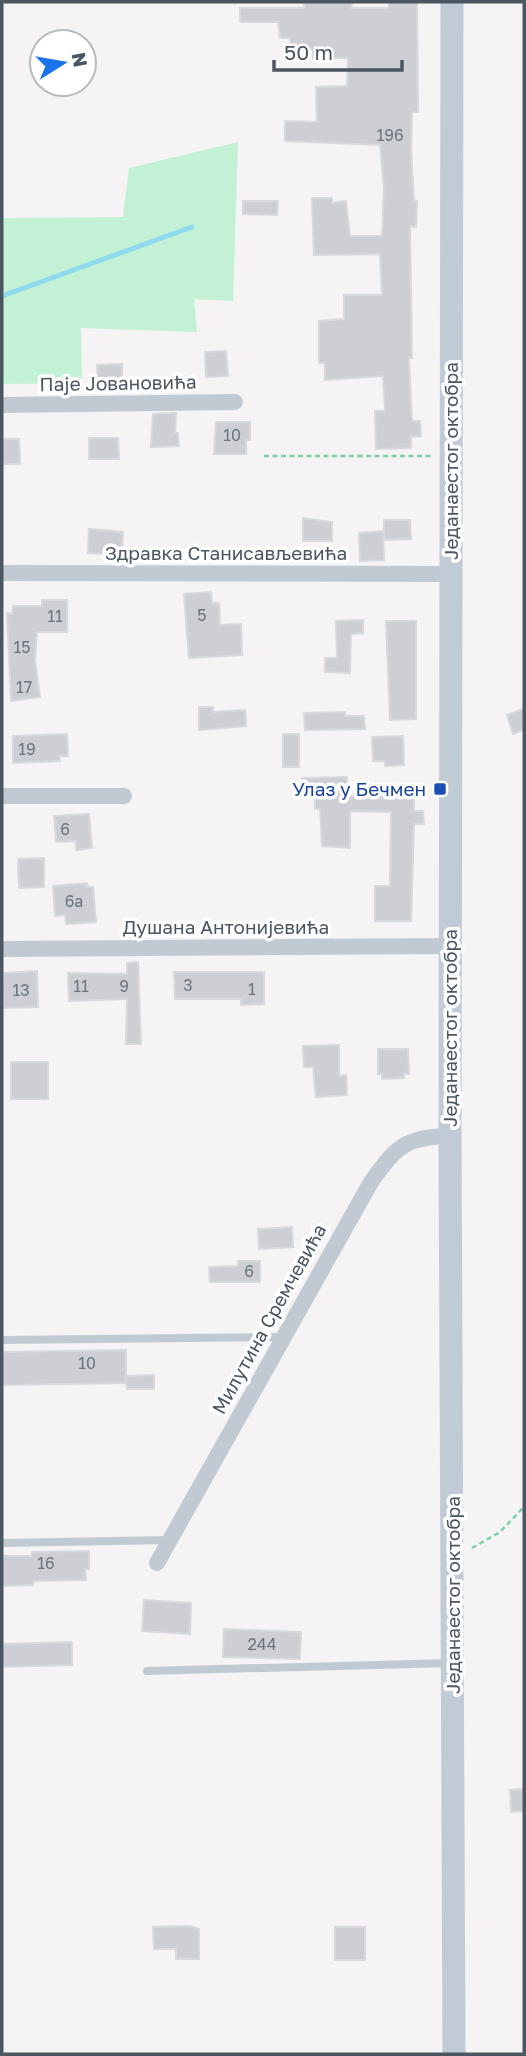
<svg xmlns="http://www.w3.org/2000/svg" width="526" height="2056" viewBox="0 0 526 2056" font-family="'Golos Text',sans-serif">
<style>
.green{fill:#c3f1d5}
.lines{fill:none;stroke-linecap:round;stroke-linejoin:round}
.stream{stroke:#90daee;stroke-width:5}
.building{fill:#cdcfd5;stroke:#d7d9de;stroke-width:2}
.path{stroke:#7ad0a6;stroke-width:2.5;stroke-dasharray:5 3.5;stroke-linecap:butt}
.lane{stroke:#c1cad2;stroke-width:8}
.street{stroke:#c1cad2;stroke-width:16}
.secondary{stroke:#c1cbd6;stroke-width:23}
.transit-dot{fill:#1a4fb4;stroke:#fff;stroke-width:2.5}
.labels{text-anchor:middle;stroke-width:7;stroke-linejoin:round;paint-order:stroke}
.number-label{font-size:16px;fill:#6b747e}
.street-label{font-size:19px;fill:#4a5661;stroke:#fff}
.transit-label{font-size:19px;fill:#164399;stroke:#fff;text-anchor:end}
</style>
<rect width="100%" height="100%" fill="#f5f3f3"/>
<path class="green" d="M238,142L233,301L194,299L197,332L81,328L82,383L2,384V218L123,217L129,168Z"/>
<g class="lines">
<path class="stream" d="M2,296L192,227"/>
</g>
<g class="building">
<path d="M304,2H352L351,8H389V2H417L418,112H412L411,150L414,201H417L416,227L410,226L412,358H409L412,421H420L421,436L411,437V448L376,449L375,411H385L383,376L325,380V363H319V321L344,319V295H382L380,254L314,255L312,198H332V203L346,201L350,236H382L384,188L380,145L285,141V121L317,122L316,87L347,86L348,58H313V49L291,51L290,38H280L278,22H240V8H304Z"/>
<path d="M243,201H278L277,215L243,214Z"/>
<path d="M226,351L228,376L206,377L205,352Z"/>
<path d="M122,364V385L98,386L97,365Z"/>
<path d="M176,413L175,433H178L179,446L151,447L153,414Z"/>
<path d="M216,422H250V440H246V454H214Z"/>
<path d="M89,438H118L119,459H89Z"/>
<path d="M2,439H19L20,464H2Z"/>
<path d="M303,518L332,522V541H303Z"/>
<path d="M384,520H410L411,539L384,540Z"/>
<path d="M89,529L123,532L122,555L88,553Z"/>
<path d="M383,531L384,560L360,561L359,533Z"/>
<path d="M211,592L212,603H219L220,625L241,624L242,655L189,658L184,594Z"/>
<path d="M42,600H67V632H37L35,661L40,697L11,701L7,613L12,614L13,606H42Z"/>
<path d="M363,620V633L351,634L350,673L325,672V658H337L336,621Z"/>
<path d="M386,621H416V719L390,720Z"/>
<path d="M199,707H213V712L245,710L246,726L199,730Z"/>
<path d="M524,709V730L513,734L507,715Z"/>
<path d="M345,712V716H364L365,729L305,730L304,713Z"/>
<path d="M67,734L68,756H60V761L13,763V736Z"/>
<rect x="283" y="734" width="16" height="33"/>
<path d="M403,736L404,765L385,766V761H373L372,737Z"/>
<path d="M347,777V796L414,798V811H423L424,824H414L411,921H375V886H390L391,812L350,811V848L322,846L320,809H315V794H303L302,778Z"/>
<path d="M89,814L92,848L76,850V841L56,842L54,816Z"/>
<path d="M44,858V887L19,888L18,859Z"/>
<path d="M87,883V887H93L96,922L66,924L65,915L55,916L53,886Z"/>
<path d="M138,962L141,1044H126L127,999L69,1001L68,973L127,974V963Z"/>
<path d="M37,971L38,1007L4,1008L3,973Z"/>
<path d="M174,972H264V1004L241,1005V999H175Z"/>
<path d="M339,1045V1076L346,1075L347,1095L316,1097L313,1067H304L303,1046Z"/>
<path d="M378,1049H408L409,1074H404V1078L382,1079V1074H378Z"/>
<rect x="11" y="1062" width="37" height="37"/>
<path d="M292,1227L293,1247L259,1249L258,1229Z"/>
<path d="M238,1261H260V1282H210L209,1267L238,1266Z"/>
<path d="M126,1350V1383L2,1385V1352Z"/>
<path d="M154,1375V1389H127L126,1376Z"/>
<path d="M89,1551V1569H85L86,1580L34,1581L33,1585L2,1586V1556H31L32,1552Z"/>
<path d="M144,1600L191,1603L190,1634L142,1631Z"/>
<path d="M224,1629L301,1632L300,1659L223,1657Z"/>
<path d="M72,1642V1665L2,1667V1644Z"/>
<path d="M524,1789V1811L511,1812L510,1790Z"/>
<path d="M189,1926L199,1929V1959H176V1949H154L153,1927Z"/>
<rect x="335" y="1927" width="30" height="33"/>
</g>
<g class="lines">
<g class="path">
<path d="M264,456H432"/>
<path d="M472,1548L500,1532L524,1507"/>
</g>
<g class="lane">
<path d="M2,1340L285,1337"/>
<path d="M2,1543L170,1540"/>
<path d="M147,1671L450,1663"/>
</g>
<g class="street">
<path d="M2,405L235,402"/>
<path d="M2,573L451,574"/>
<path d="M2,796H124"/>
<path d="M2,949L451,946"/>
<path d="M157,1563L371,1182C397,1146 405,1137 450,1136"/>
</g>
<path class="secondary" d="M452,2L450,1136L454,2054"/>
</g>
<rect class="transit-dot" x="433" y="782" width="14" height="14" rx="3.5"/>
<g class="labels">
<g class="number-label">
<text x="390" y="141">196</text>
<text x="232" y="441">10</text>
<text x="202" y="621">5</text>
<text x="55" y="622">11</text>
<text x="22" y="653">15</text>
<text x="24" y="693">17</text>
<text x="27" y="755">19</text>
<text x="65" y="835">6</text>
<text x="74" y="907">6a</text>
<text x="188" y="991">3</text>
<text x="81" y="992">11</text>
<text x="124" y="992">9</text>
<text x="252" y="995">1</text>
<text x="21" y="996">13</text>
<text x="249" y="1277">6</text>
<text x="87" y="1369">10</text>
<text x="46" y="1569">16</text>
<text x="262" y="1650">244</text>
</g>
<g class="street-label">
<text transform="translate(118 383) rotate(-1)" y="7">Паје Јовановића</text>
<text transform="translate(451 461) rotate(-90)" y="7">Једанаестог октобра</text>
<text x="226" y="560">Здравка Станисављевића</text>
<text x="226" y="934">Душана Антонијевића</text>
<text transform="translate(450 1028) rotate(-90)" y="7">Једанаестог октобра</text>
<text transform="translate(269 1319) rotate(-61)" y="7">Милутина Сремчевића</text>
<text transform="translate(453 1595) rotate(-90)" y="7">Једанаестог октобра</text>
</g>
<g class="transit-label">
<text x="426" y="796">Улаз у Бечмен</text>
</g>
</g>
<rect width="526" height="2056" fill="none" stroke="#4a5661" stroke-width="7"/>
<g transform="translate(63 63) rotate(79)"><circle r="33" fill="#ffffff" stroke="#b7bbc0" stroke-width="2"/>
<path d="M0-5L12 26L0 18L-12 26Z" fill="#1a73e8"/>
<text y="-10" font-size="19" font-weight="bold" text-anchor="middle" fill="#4a5661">N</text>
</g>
<path d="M274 60v10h128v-10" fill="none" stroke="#4a5661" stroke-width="3.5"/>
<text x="284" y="60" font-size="21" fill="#4a5661" stroke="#ffffff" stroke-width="5" paint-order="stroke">50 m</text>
</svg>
